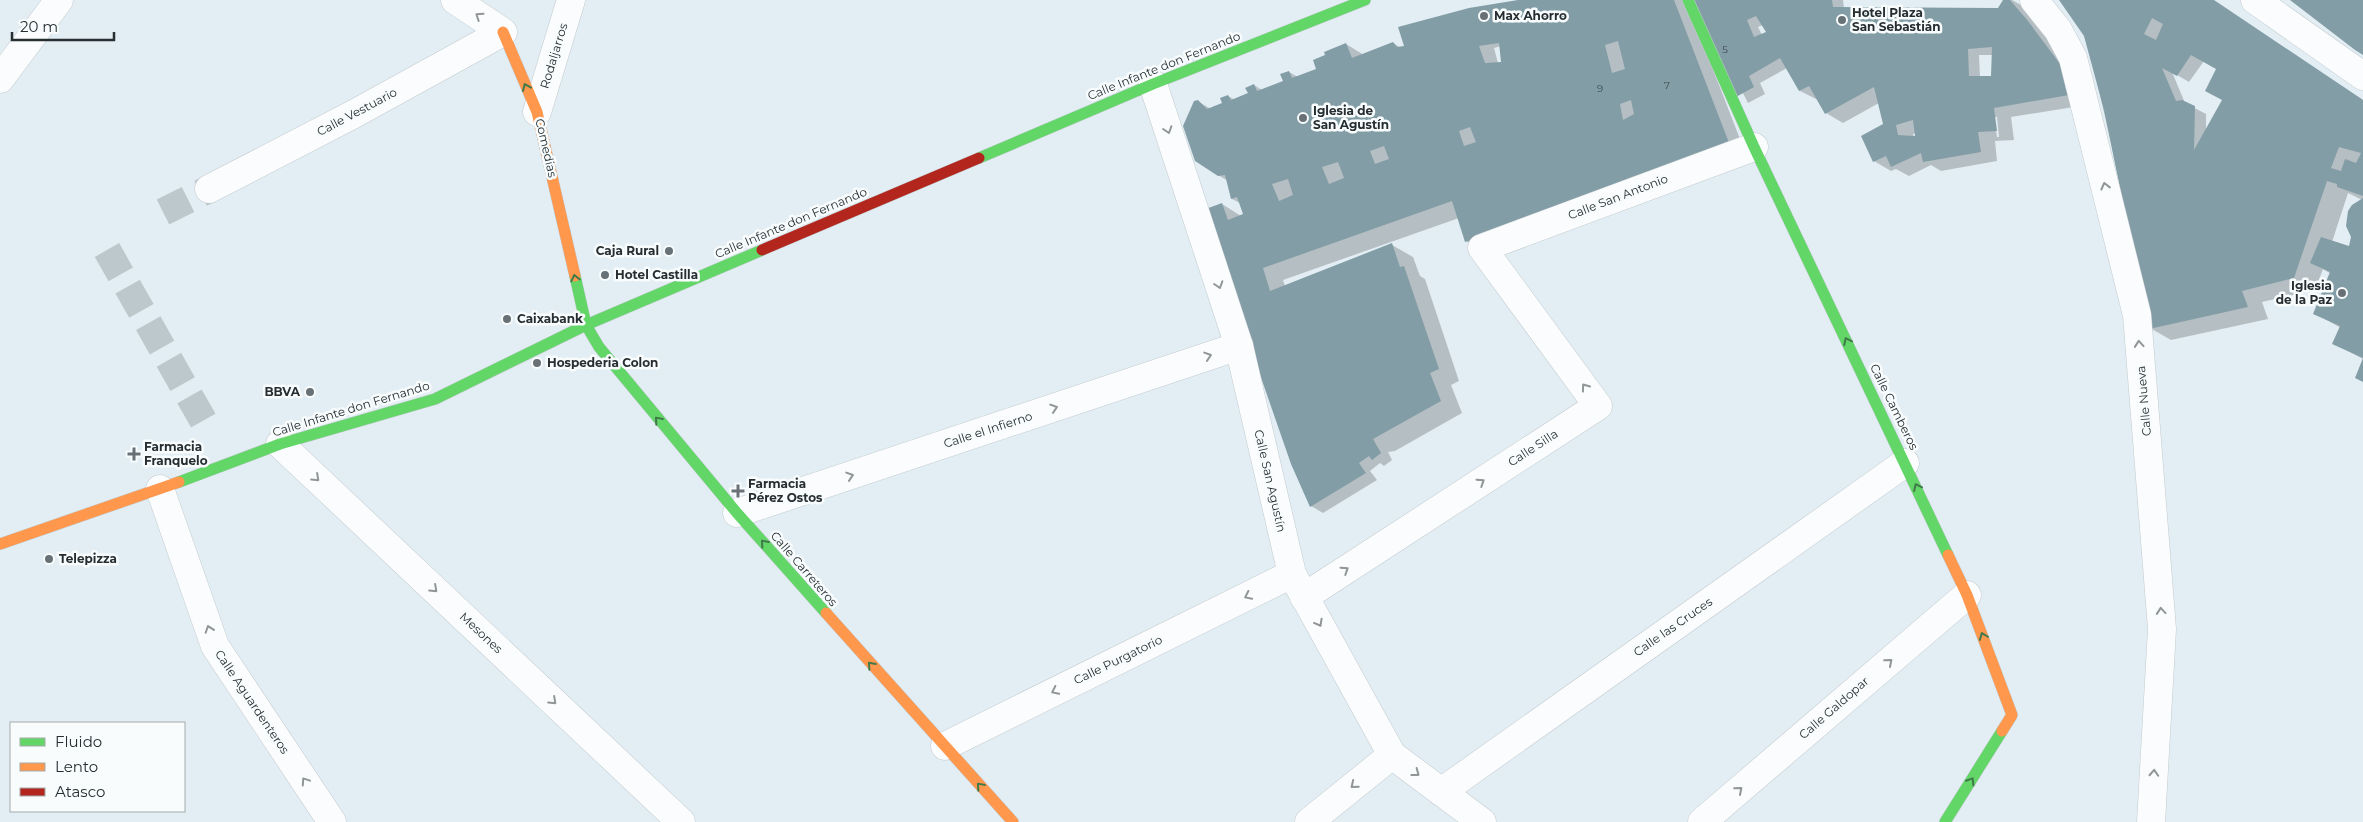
<svg xmlns="http://www.w3.org/2000/svg" width="2363" height="822" viewBox="0 0 2363 822" font-family="Montserrat,sans-serif">
<style>
.shadow{fill:#0003;fill-rule:evenodd}
.building{fill:#829da5;fill-rule:evenodd}
.lines{fill:none;stroke-linecap:round;stroke-linejoin:round}
.street-tunnel{stroke:#bdc8cd;stroke-width:28;stroke-dasharray:28 14;stroke-linecap:butt}
.street-casing{stroke:#c2cbcf;stroke-width:29}
.fast-casing{stroke:#c2cbcf;stroke-width:12}
.slow-casing{stroke:#c2cbcf;stroke-width:12}
.jam-casing{stroke:#c2cbcf;stroke-width:12}
.street{stroke:#fbfcfd;stroke-width:28}
.fast{stroke:#63d668;stroke-width:11}
.slow{stroke:#ff974d;stroke-width:11}
.jam{stroke:#b3261e;stroke-width:11}
.oneway{stroke:#909597}
.oneway2{stroke:#417a4a}
.poi-dot{fill:#687175;stroke:#f8fcfd;stroke-width:2}
.labels{text-anchor:middle;stroke-width:5;stroke-linejoin:round;paint-order:stroke}
.number-label{font-size:10px;fill:#3d4a4e}
.poi-label{font-size:12px;font-weight:bold;fill:#262e31;stroke:#f8fcfd;text-anchor:start}
.street-label{font-size:12px;fill:#262e31;stroke:#f8fcfd}
</style>
<rect width="100%" height="100%" fill="#e3eef4"/>
<g class="shadow">
<path d="M1526,0H1686L1747,157L1487,254L1466,241L1459,218L1283,280L1285,286L1392,245L1413,257L1420,276L1425,279L1459,381L1451,385L1462,413L1395,451L1388,452L1392,460L1384,466L1380,463L1370,471L1377,480L1323,513L1311,506L1222,204L1241,216L1244,214L1240,203L1232,199L1228,181L1218,175L1197,101L1211,109L1224,104L1228,96L1235,100L1250,94L1254,85L1262,90L1284,82L1289,72L1298,77L1317,70L1346,44L1364,55L1393,43L1401,48ZM1501,46L1503,63H1498L1494,48Z"/>
<path d="M1695,0H1843L1844,8L1999,10L2004,0H2012L2023,6L2045,32L2086,105L2011,117L2014,140L1995,141L1997,161L1941,171L1931,165L1909,176L1896,169L1891,171L1874,161L1885,125L1879,103L1843,123L1826,113L1818,100L1800,91L1787,68L1760,83L1765,94L1748,103ZM1763,25L1767,33L1762,35L1758,27ZM1979,55H1993L1992,78L1980,77ZM1994,117H1997L1999,137H1997ZM1916,133L1917,138H1914L1913,134Z"/>
<path d="M2062,0H2213L2363,100V359L2333,343L2341,328L2314,313L2331,274L2323,269L2315,290L2262,302L2268,319L2171,340L2150,328L2111,142L2086,36ZM2204,61L2218,69L2224,100L2206,131V114L2185,103L2172,72L2189,82ZM2348,193L2362,200L2350,247L2332,242Z"/>
</g>
<g class="building">
<path d="M1518,0H1674L1731,148L1465,242L1452,201L1263,268L1270,291L1392,243L1400,267L1404,266L1439,369L1430,373L1441,401L1373,439L1381,453L1372,460L1369,456L1359,463L1366,473L1310,507L1291,464L1203,210L1222,203L1228,220L1243,214L1237,197L1231,199L1225,175L1218,176L1195,161L1183,126L1194,101L1198,100L1207,109L1222,103L1220,98L1228,95L1231,100L1248,93L1245,88L1254,84L1257,91L1283,81L1280,74L1289,71L1292,78L1316,69L1313,60L1325,55L1324,52L1346,43L1352,58L1393,42L1397,47L1404,46L1398,27L1469,8ZM1618,41L1625,69L1612,73L1605,45ZM1499,43L1501,62L1485,63L1479,46ZM1631,100L1634,114L1623,120L1620,104ZM1470,127L1476,142L1464,146L1459,131ZM1384,146L1389,159L1375,164L1370,151ZM1338,162L1344,178L1329,184L1322,167ZM1288,179L1293,195L1279,201L1272,184Z"/>
<path d="M1693,0H1832L1833,7L1998,8L2003,0H2010L2028,21L2060,64L2069,95L1994,108L1997,131L1978,132L1981,152L1923,162L1921,153L1891,167L1886,156L1873,162L1861,136L1883,124L1874,87L1825,114L1809,86L1799,91L1780,58L1749,76L1754,87L1736,97ZM1756,16L1766,32L1754,37L1747,20ZM1992,47L1991,76H1969L1968,49ZM1913,120L1915,136L1898,135L1896,125Z"/>
<path d="M2059,0H2214L2363,100V196L2337,187V184L2327,181L2294,278L2242,291L2248,307L2149,329L2104,110L2084,36ZM2152,18L2163,24L2156,40L2144,34ZM2191,55L2216,69L2205,91L2222,100L2194,150L2195,106L2182,100L2176,101L2162,68L2177,76ZM2339,147L2361,153L2356,163L2345,159L2341,171L2331,168Z"/>
<path d="M2290,0H2363V55L2355,50Z"/>
<path d="M2363,198V358L2332,344L2340,326L2313,314L2330,272L2310,263L2321,237L2349,246L2351,237L2346,226L2348,211L2352,205Z"/>
<path d="M2363,358V382L2355,378Z"/>
</g>
<g class="lines">
<g class="street-tunnel">
<path d="M163,212L209,189"/>
<path d="M107,250L204,422"/>
</g>
<defs>
<g id="street">
<path d="M2034,0L2058,30L2073,58L2137,315L2162,629L2151,822"/>
<path d="M2255,0L2363,76"/>
<path d="M0,79L59,0"/>
<path d="M1153,84L1239,346L1292,574L1392,755L1482,822"/>
<path d="M537,112L571,0"/>
<path d="M209,189L352,115L503,32L455,0"/>
<path d="M280,444L681,822"/>
<path d="M160,489L215,646L332,822"/>
<path d="M737,513L1239,346"/>
<path d="M1304,597L1598,406L1482,248L1754,147"/>
<path d="M945,746L1292,574"/>
<path d="M1441,792L1905,463"/>
<path d="M1309,822L1392,755"/>
<path d="M1702,822L1967,595"/>
</g>
<g id="fast">
<path d="M1688,0L1754,147L1948,555"/>
<path d="M979,158L1153,84L1365,0"/>
<path d="M575,276L586,325L599,347L737,513L826,613"/>
<path d="M179,482L280,444L435,399L586,325L762,250"/>
<path d="M1945,822L2002,731"/>
</g>
<g id="slow">
<path d="M503,32L537,112L575,276"/>
<path d="M0,544L179,482"/>
<path d="M1948,555L1967,595L2012,715L2002,731"/>
<path d="M826,613L1013,822"/>
</g>
<path id="jam" d="M762,250L979,158"/>
</defs>
<use href="#street" class="street-casing"/>
<use href="#fast" class="fast-casing"/>
<use href="#slow" class="slow-casing"/>
<use href="#jam" class="jam-casing"/>
<use href="#street" class="street"/>
<use href="#fast" class="fast"/>
<use href="#slow" class="slow"/>
<use href="#jam" class="jam"/>
</g>
<defs><path id="oneway-chevron" d="M-2-3.5L2.5 0L-2 3.5" fill="none" stroke-width="1.6" stroke-linecap="round" stroke-linejoin="round" transform="scale(1.25)"/></defs>
<g class="oneway">
<use href="#oneway-chevron" transform="translate(479 16) rotate(-146)"/>
<use href="#oneway-chevron" transform="translate(1168 130) rotate(72)"/>
<use href="#oneway-chevron" transform="translate(2105 186) rotate(-104)"/>
<use href="#oneway-chevron" transform="translate(1219 285) rotate(72)"/>
<use href="#oneway-chevron" transform="translate(2139 344) rotate(-95)"/>
<use href="#oneway-chevron" transform="translate(1208 356) rotate(-18)"/>
<use href="#oneway-chevron" transform="translate(1585 387) rotate(-126)"/>
<use href="#oneway-chevron" transform="translate(1054 408) rotate(-18)"/>
<use href="#oneway-chevron" transform="translate(850 476) rotate(-18)"/>
<use href="#oneway-chevron" transform="translate(316 478) rotate(43)"/>
<use href="#oneway-chevron" transform="translate(1481 482) rotate(-33)"/>
<use href="#oneway-chevron" transform="translate(1345 570) rotate(-33)"/>
<use href="#oneway-chevron" transform="translate(434 589) rotate(43)"/>
<use href="#oneway-chevron" transform="translate(1248 596) rotate(154)"/>
<use href="#oneway-chevron" transform="translate(2161 611) rotate(-95)"/>
<use href="#oneway-chevron" transform="translate(1319 623) rotate(61)"/>
<use href="#oneway-chevron" transform="translate(209 629) rotate(-109)"/>
<use href="#oneway-chevron" transform="translate(1889 662) rotate(-41)"/>
<use href="#oneway-chevron" transform="translate(1055 691) rotate(154)"/>
<use href="#oneway-chevron" transform="translate(553 701) rotate(43)"/>
<use href="#oneway-chevron" transform="translate(1416 773) rotate(37)"/>
<use href="#oneway-chevron" transform="translate(2154 773) rotate(-87)"/>
<use href="#oneway-chevron" transform="translate(305 781) rotate(-124)"/>
<use href="#oneway-chevron" transform="translate(1354 785) rotate(141)"/>
<use href="#oneway-chevron" transform="translate(1739 790) rotate(-41)"/>
</g>
<g class="oneway2">
<use href="#oneway-chevron" transform="translate(526 87) rotate(-113)"/>
<use href="#oneway-chevron" transform="translate(575 278) rotate(-103)"/>
<use href="#oneway-chevron" transform="translate(1847 341) rotate(-116)"/>
<use href="#oneway-chevron" transform="translate(658 420) rotate(-131)"/>
<use href="#oneway-chevron" transform="translate(1917 487) rotate(-115)"/>
<use href="#oneway-chevron" transform="translate(764 543) rotate(-131)"/>
<use href="#oneway-chevron" transform="translate(1983 636) rotate(-111)"/>
<use href="#oneway-chevron" transform="translate(871 665) rotate(-132)"/>
<use href="#oneway-chevron" transform="translate(1971 781) rotate(-58)"/>
<use href="#oneway-chevron" transform="translate(980 786) rotate(-131)"/>
</g>
<g class="poi-dot">
<circle cx="1484" cy="16" r="5"/>
<circle cx="1842" cy="20" r="5"/>
<circle cx="1303" cy="118" r="5"/>
<circle cx="669" cy="251" r="5"/>
<circle cx="605" cy="275" r="5"/>
<circle cx="2342" cy="293" r="5"/>
<circle cx="507" cy="319" r="5"/>
<circle cx="537" cy="363" r="5"/>
<circle cx="310" cy="392" r="5"/>
<path d="M131.5 446.5h5v5h5v5h-5v5h-5v-5h-5v-5h5z"/>
<path d="M735.5 483.5h5v5h5v5h-5v5h-5v-5h-5v-5h5z"/>
<circle cx="49" cy="559" r="5"/>
</g>
<g class="labels">
<g class="number-label">
<text x="1725" y="53">5</text>
<text x="1667" y="89">7</text>
<text x="1600" y="92">9</text>
</g>
<g class="poi-label">
<text x="1852" y="17">Hotel Plaza<tspan x="1852" dy="14">San Sebastián</tspan></text>
<text x="1494" y="20">Max Ahorro</text>
<text x="1313" y="115">Iglesia de<tspan x="1313" dy="14">San Agustín</tspan></text>
<text x="659" y="255" text-anchor="end">Caja Rural</text>
<text x="615" y="279">Hotel Castilla</text>
<text x="2332" y="290" text-anchor="end">Iglesia<tspan x="2332" dy="14">de la Paz</tspan></text>
<text x="517" y="323">Caixabank</text>
<text x="547" y="367">Hospederia Colon</text>
<text x="300" y="396" text-anchor="end">BBVA</text>
<text x="144" y="451">Farmacia<tspan x="144" dy="14">Franquelo</tspan></text>
<text x="748" y="488">Farmacia<tspan x="748" dy="14">Pérez Ostos</tspan></text>
<text x="59" y="563">Telepizza</text>
</g>
<g class="street-label">
<text transform="translate(554 56) rotate(-73)" y="4">Rodaljarros</text>
<text transform="translate(1164 66) rotate(-22)" y="4">Calle Infante don Fernando</text>
<text transform="translate(357 112) rotate(-28)" y="4">Calle Vestuario</text>
<text transform="translate(546 148) rotate(77)" y="4">Comedias</text>
<text transform="translate(1618 197) rotate(-21)" y="4">Calle San Antonio</text>
<text transform="translate(791 223) rotate(-23)" y="4">Calle Infante don Fernando</text>
<text transform="translate(2144 401) rotate(-95)" y="4">Calle Nueva</text>
<text transform="translate(1894 407) rotate(64)" y="4">Calle Camberos</text>
<text transform="translate(351 409) rotate(-17)" y="4">Calle Infante don Fernando</text>
<text transform="translate(988 430) rotate(-18)" y="4">Calle el Infierno</text>
<text transform="translate(1533 448) rotate(-33)" y="4">Calle Silla</text>
<text transform="translate(1270 481) rotate(77)" y="4">Calle San Agustín</text>
<text transform="translate(804 569) rotate(49)" y="4">Calle Carreteros</text>
<text transform="translate(1673 627) rotate(-35)" y="4">Calle las Cruces</text>
<text transform="translate(481 633) rotate(43)" y="4">Mesones</text>
<text transform="translate(1118 660) rotate(-26)" y="4">Calle Purgatorio</text>
<text transform="translate(252 702) rotate(56)" y="4">Calle Aguardenteros</text>
<text transform="translate(1834 708) rotate(-41)" y="4">Calle Galdopar</text>
</g>
</g>
<rect x="10" y="722" width="175" height="90" fill="#f8fcfd" stroke="#a4aaab"/>
<rect x="20" y="738" width="25" height="8" fill="#63d668" stroke="#a4aaab"/>
<text x="55" y="747" font-size="15" fill="#262e31">Fluido</text>
<rect x="20" y="763" width="25" height="8" fill="#ff974d" stroke="#a4aaab"/>
<text x="55" y="772" font-size="15" fill="#262e31">Lento</text>
<rect x="20" y="788" width="25" height="8" fill="#b3261e" stroke="#a4aaab"/>
<text x="55" y="797" font-size="15" fill="#262e31">Atasco</text>
<path d="M12 32v8h102v-8" fill="none" stroke="#262e31" stroke-width="2.5"/>
<text x="20" y="32" font-size="15" fill="#262e31" stroke="#f8fcfd" stroke-width="4" paint-order="stroke">20 m</text>
</svg>
